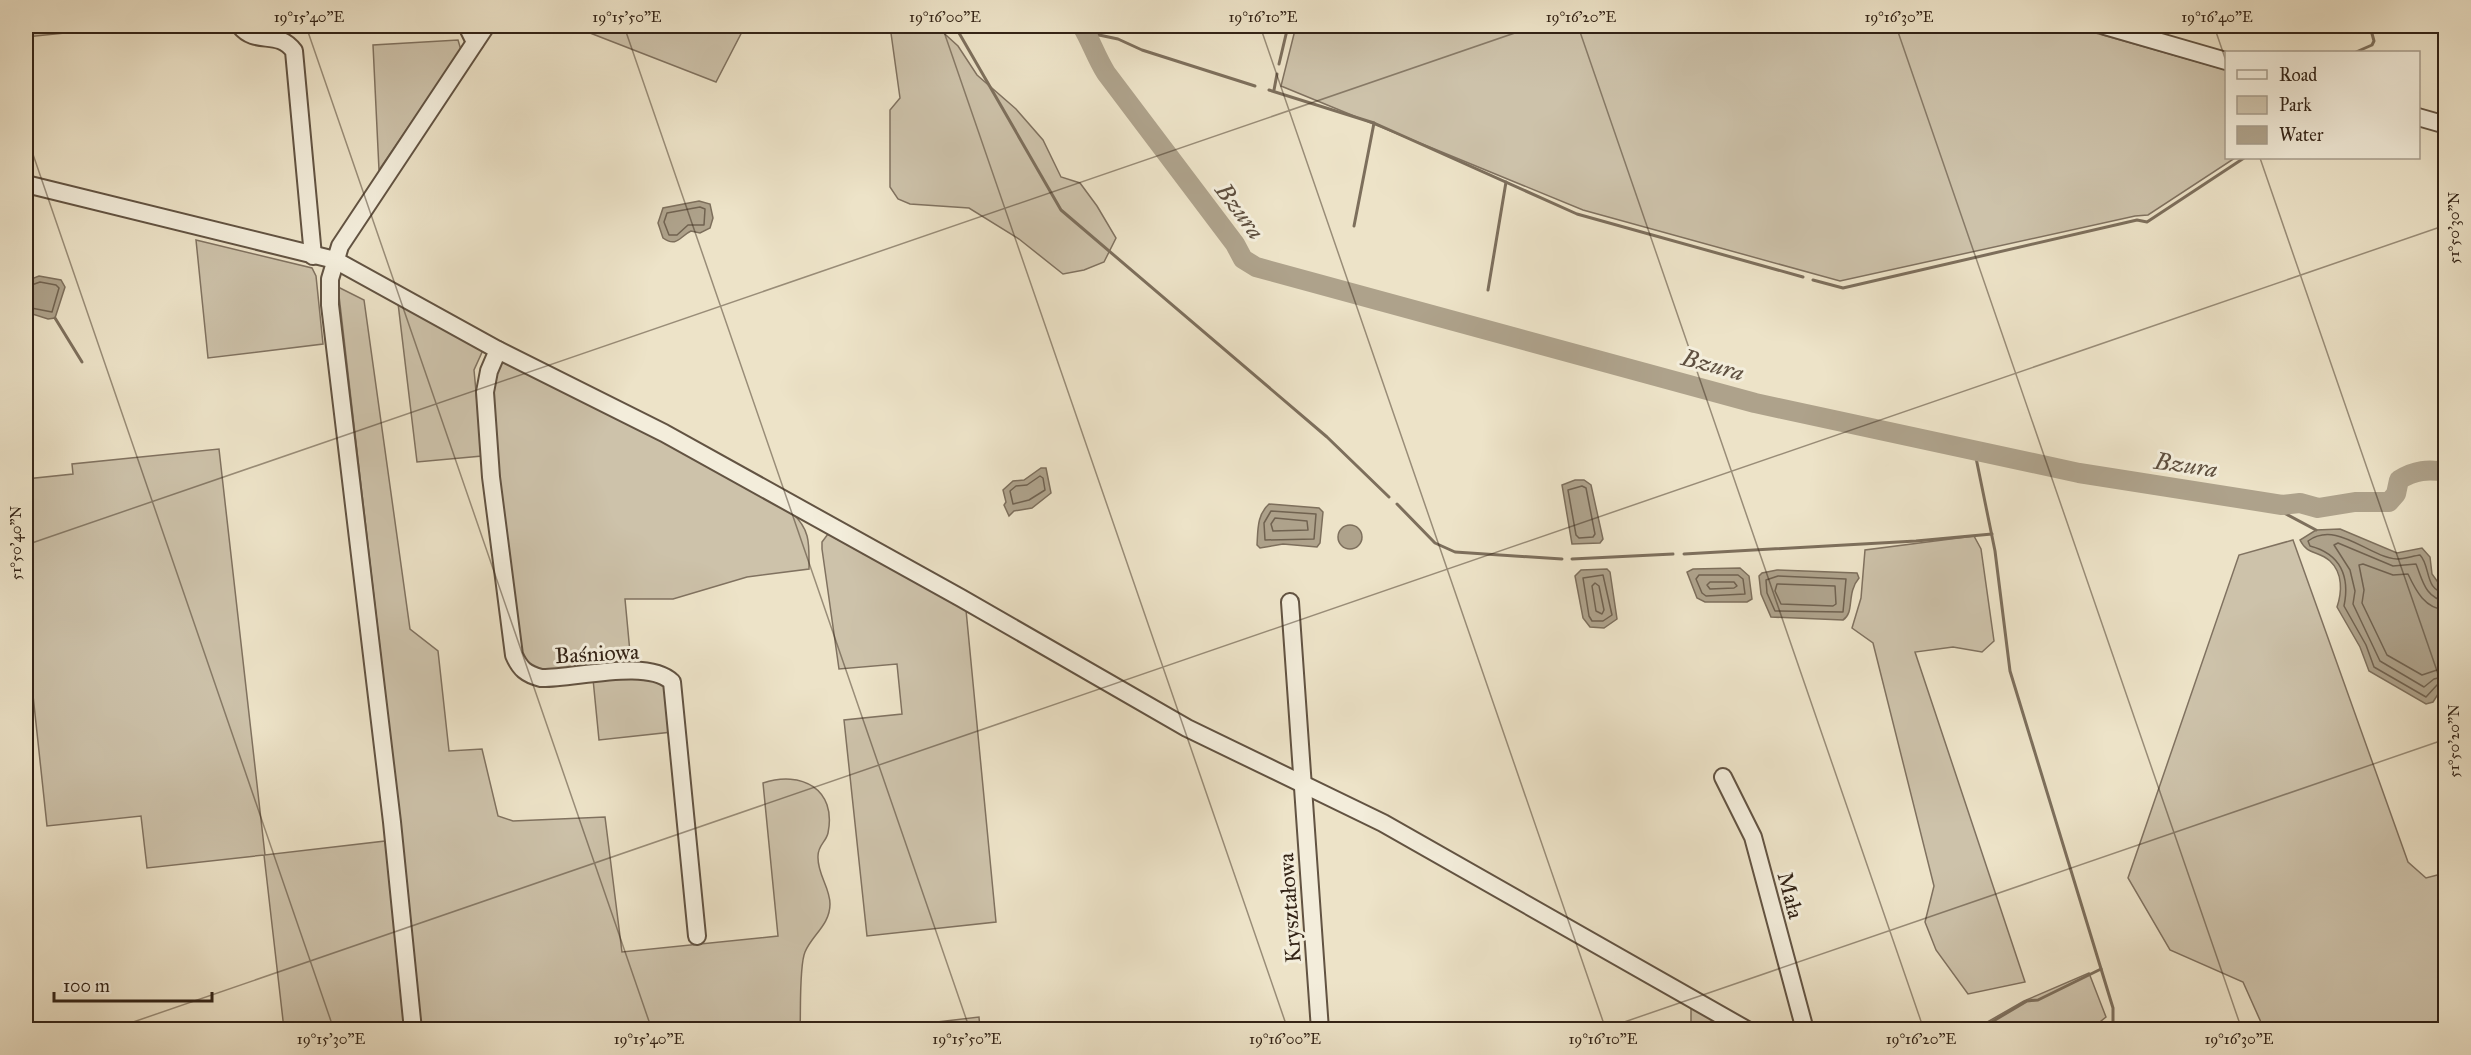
<svg xmlns="http://www.w3.org/2000/svg" width="2471" height="1055" viewBox="0 0 2471 1055" font-family="'IM FELL Great Primer',serif">
<style>
.green{fill:#cdc2aa;stroke:#807260;stroke-width:1.5}
.water{fill:#aea28b;stroke:#7d6f5c;stroke-width:1.5}
.lines{fill:none;stroke-linecap:round;stroke-linejoin:round}
.shore{stroke:#706250;stroke-width:1.5}
.stream{stroke:#7d6f5c;stroke-width:3}
.river{stroke:#aea28b;stroke-width:20}
.minor-casing{stroke:#625342;stroke-width:20}
.minor{stroke:#f3eddb;stroke-width:16}
.ticks{fill:none;stroke:#332316;stroke-width:1.5;stroke-opacity:0.45}
.labels{text-anchor:middle;stroke-width:6;stroke-linejoin:round;paint-order:stroke}
.street-label{font-size:22px;fill:#332316;stroke:#f3eddb}
.water-label{font-size:24px;font-style:italic;fill:#5e4f3f;stroke:#f3eddb}
.neatline{fill:none;stroke:#332316;stroke-width:2}
.ticks-label{font-size:15px;text-anchor:middle;fill:#332316}
</style>
<rect width="100%" height="100%" fill="#ede3c8"/>
<filter id="stains"><feTurbulence type="fractalNoise" baseFrequency=".00333" numOctaves="4"/><feColorMatrix values="0 0 0 0 .2 0 0 0 0 .09 0 0 0 0 .02 0 0 0 .5 -.17"/></filter>
<radialGradient id="worn" r=".72"><stop offset=".6" stop-color="#630" stop-opacity="0"/><stop offset="1" stop-color="#630" stop-opacity=".3"/></radialGradient>
<g class="green">
<path d="M26,26H114V28L26,37Z"/>
<path d="M572,26H745L716,82Z"/>
<path d="M936,26L958,46L977,75L1016,109L1043,140L1061,177L1080,183L1097,206L1116,238L1104,262L1084,270L1063,274L1019,239L969,208L910,204L898,199L890,187V110L900,98L890,26Z"/>
<path d="M1296,26H2071L2226,70V158H2235L2148,215L2135,216L1840,281L1583,210L1281,86Z"/>
<path d="M458,40L461,50L379,170L373,45Z"/>
<path d="M196,240L312,268L316,276L323,344L208,358Z"/>
<path d="M338,287L364,300L410,629L438,651L449,751L482,749L498,816L513,821L605,817L622,952L778,936L763,783C801,770 837,789 828,833C826,842 818,845 818,856C817,874 830,887 830,904C830,925 812,935 805,952C799,966 801,1012 800,1029H284L264,855L147,868L141,816L47,826L26,630V479L73,474L72,464L219,449L265,855L402,839Z"/>
<path d="M398,303L483,350L474,370L482,456L417,462Z"/>
<path d="M502,359L694,458L792,513C811,530 809,545 809,569L747,577L673,599H625L631,663C611,666 547,680 533,669C523,661 521,647 517,635L491,398L496,370Z"/>
<path d="M828,534L966,610L996,922L867,936L844,720L902,714L897,664L839,669L822,549V542Z"/>
<path d="M1974,536L1981,549L1994,641L1982,652L1953,647L1915,652L2025,982L1968,994L1936,950L1925,922L1934,886L1873,643L1852,628L1861,598L1865,550Z"/>
<path d="M2293,540L2408,862L2426,878L2445,873V1029H2264L2243,982L2170,950L2128,878L2239,555Z"/>
<path d="M649,677L666,685L672,732L599,740L593,679Z"/>
<path d="M2089,973L2106,1017L2091,1029H1975L2024,1001Z"/>
<path d="M1691,1008L1730,1029H1691Z"/>
<path d="M979,1017L980,1029H875H877Z"/>
</g>
<g class="water">
<path d="M699,201L710,204L713,218L710,228L700,233L691,231C680,236 677,248 663,238L658,223L663,208Z"/>
<path d="M39,276L61,280L65,287L55,318L48,319L26,312C25,296 21,281 39,276Z"/>
<path d="M1041,468H1046L1051,493L1032,508L1014,511L1009,516L1004,505L1006,502L1003,490L1013,481L1024,480Z"/>
<path d="M1575,480H1584L1591,485L1603,539L1600,543L1572,544L1562,485Z"/>
<path d="M1269,504L1319,508L1323,512L1320,543L1317,547L1283,544L1260,548L1257,545C1258,529 1257,515 1269,504Z"/>
<circle cx="1350" cy="537" r="12"/>
<path d="M2340,529L2397,553L2422,548L2430,557L2432,574L2445,592V688L2440,691L2433,702L2426,704L2369,671L2360,647L2337,607C2342,592 2343,573 2330,561C2318,550 2308,556 2300,540L2316,530Z"/>
<path d="M1740,568L1749,576L1752,599L1747,602H1705L1697,598L1687,572L1693,569Z"/>
<path d="M1607,569L1610,572L1617,619L1604,628L1590,627L1583,618L1575,576L1581,570Z"/>
<path d="M1777,570L1857,573L1859,578C1846,593 1855,613 1843,620L1771,617L1761,594L1759,576L1762,573Z"/>
</g>
<g class="lines">
<g class="shore">
<path d="M700,207L705,209L704,225H688L677,235H669L664,222L667,213Z"/>
<path d="M26,287L40,282L56,285L59,288L52,312L26,307"/>
<path d="M1040,476L1043,478L1045,490L1029,500L1013,504L1010,491L1016,486L1027,485Z"/>
<path d="M1582,486L1586,488L1595,534L1593,537L1579,538L1576,535L1568,490Z"/>
<path d="M1271,511L1316,514L1314,539L1265,540L1264,523Z"/>
<path d="M1275,518L1307,521L1308,530L1273,531L1271,524Z"/>
<path d="M1603,575L1612,615L1603,621H1592L1589,616L1583,578Z"/>
<path d="M1699,575H1738L1743,579L1745,594L1706,596L1702,593L1696,579Z"/>
<path d="M1778,576L1846,579L1843,612L1775,611L1767,593L1766,580Z"/>
<path d="M1710,582H1734L1737,586L1734,588L1710,589L1707,585Z"/>
<path d="M1595,583L1599,586L1604,610L1602,614L1596,611L1592,586Z"/>
<path d="M1777,584L1835,586L1836,604L1833,606L1781,604L1775,591Z"/>
<path d="M2446,593C2424,591 2431,566 2420,555C2413,556 2404,559 2397,559C2368,557 2337,520 2308,541L2310,546C2341,554 2350,577 2344,606L2366,645L2374,667L2426,697L2437,685L2446,683"/>
<path d="M2446,601C2425,599 2422,578 2416,564L2393,566L2338,543L2334,545L2350,570L2355,591L2353,604L2380,661L2424,687L2434,679L2446,676"/>
<path d="M2446,610C2425,609 2416,591 2408,574L2393,575L2363,564L2359,565L2364,590L2362,603L2387,655L2422,675L2446,667"/>
</g>
<g class="stream">
<path d="M955,26L1061,210L1327,437L1389,497"/>
<path d="M1090,38L1099,35L1118,39L1142,50L1255,86"/>
<path d="M2356,52L2372,45L2374,41L2371,30L2375,26"/>
<path d="M1279,64L1288,26"/>
<path d="M1269,90L1374,123L1577,214L1803,277"/>
<path d="M1274,90L1277,74"/>
<path d="M1354,226L1374,123"/>
<path d="M1813,280L1843,288L2137,220L2147,222L2244,158"/>
<path d="M1488,290L1506,182"/>
<path d="M55,318L82,362"/>
<path d="M1974,448L1995,551L2010,671L2113,1008V1030"/>
<path d="M1397,504L1435,543L1455,552L1562,559"/>
<path d="M2282,505L2284,513L2316,530"/>
<path d="M1684,554L1916,541L1992,534"/>
<path d="M1572,559L1673,554"/>
<path d="M1978,1030L2027,1001L2038,1000L2101,969"/>
</g>
<path class="river" d="M1082,26C1091,41 1096,57 1106,73L1235,244L1243,259L1256,267L1755,403L2079,473L2282,505L2300,503L2318,508L2355,502H2389L2396,494L2399,480C2415,470 2428,469 2446,472"/>
<defs>
<g id="minor">
<path d="M240,26C256,46 278,29 294,51L313,256"/>
<path d="M467,26L475,42"/>
<path d="M2105,26L2226,61"/>
<path d="M2418,117L2446,125"/>
<path d="M26,184L335,260L498,350L664,433L961,598L1187,728L1383,823L1747,1030"/>
<path d="M498,350L489,371L485,392L491,477L514,655C520,669 526,674 541,678C573,679 648,658 672,682L697,936"/>
<path d="M1290,602L1320,1030"/>
<path d="M1723,777L1753,837L1805,1030"/>
<path d="M413,1030L392,822L330,305V279L340,246L486,26"/>
</g>
</defs>
<use href="#minor" class="minor-casing"/>
<use href="#minor" class="minor"/>
</g>
<path class="ticks" d="M306,26L652,1030M624,26L970,1030M942,26L1288,1030M1260,26L1606,1030M1578,26L1924,1030M1896,26L2242,1030M2214,26L2226,61M26,32L44,26M26,134L334,1030M2260,158L2446,697M26,545L1535,26M110,1030L2446,225M1601,1030L2446,739"/>
<g class="labels">
<g class="street-label">
<text transform="translate(597 653) rotate(-3)" y="8">Baśniowa</text>
<text transform="translate(1791 895) rotate(75)" y="8">Mała</text>
<text transform="translate(1289 908) rotate(-94)" y="8">Kryształowa</text>
</g>
<g class="water-label">
<text transform="translate(1240 211) rotate(53)" y="8">Bzura</text>
<text transform="translate(1713 365) rotate(15)" y="8">Bzura</text>
<text transform="translate(2186 465) rotate(8)" y="8">Bzura</text>
</g>
</g>
<rect width="2471" height="1055" fill="none" stroke="#ede3c8" stroke-width="66"/>
<rect x="2225" y="51" width="195" height="108" fill="#f3eddb" stroke="#a69c8c" stroke-width="1.5"/>
<rect x="2237" y="70" width="30" height="9" fill="#f3eddb" stroke="#a69c8c" stroke-width="1.5"/>
<text x="2279" y="81" font-size="18" fill="#332316">Road</text>
<rect x="2237" y="96" width="30" height="18" fill="#cdc2aa" stroke="#a69c8c" stroke-width="1.5"/>
<text x="2279" y="111" font-size="18" fill="#332316">Park</text>
<rect x="2237" y="126" width="30" height="18" fill="#aea28b" stroke="#a69c8c" stroke-width="1.5"/>
<text x="2279" y="141" font-size="18" fill="#332316">Water</text>
<path d="M54 992v9h158v-9" fill="none" stroke="#332316" stroke-width="3"/>
<text x="63" y="992" font-size="18" fill="#332316" stroke="#f3eddb" stroke-width="4.5" paint-order="stroke">100 m</text>
<rect x="33" y="33" width="2405" height="989" class="neatline"/>
<g class="ticks-label">
<text x="309" y="22">19°15'40"E</text>
<text x="627" y="22">19°15'50"E</text>
<text x="945" y="22">19°16'00"E</text>
<text x="1263" y="22">19°16'10"E</text>
<text x="1581" y="22">19°16'20"E</text>
<text x="1899" y="22">19°16'30"E</text>
<text x="2217" y="22">19°16'40"E</text>
<text transform="translate(2454 228) rotate(-90)" y="5">51°50'30"N</text>
<text transform="translate(16 543) rotate(-90)" y="5">51°50'40"N</text>
<text transform="translate(2454 741) rotate(-90)" y="5">51°50'20"N</text>
<text x="331" y="1044">19°15'30"E</text>
<text x="649" y="1044">19°15'40"E</text>
<text x="967" y="1044">19°15'50"E</text>
<text x="1285" y="1044">19°16'00"E</text>
<text x="1603" y="1044">19°16'10"E</text>
<text x="1921" y="1044">19°16'20"E</text>
<text x="2239" y="1044">19°16'30"E</text>
</g>
<rect width="100%" height="100%" filter="url(#stains)"/>
<rect width="100%" height="100%" fill="url(#worn)"/>
</svg>
